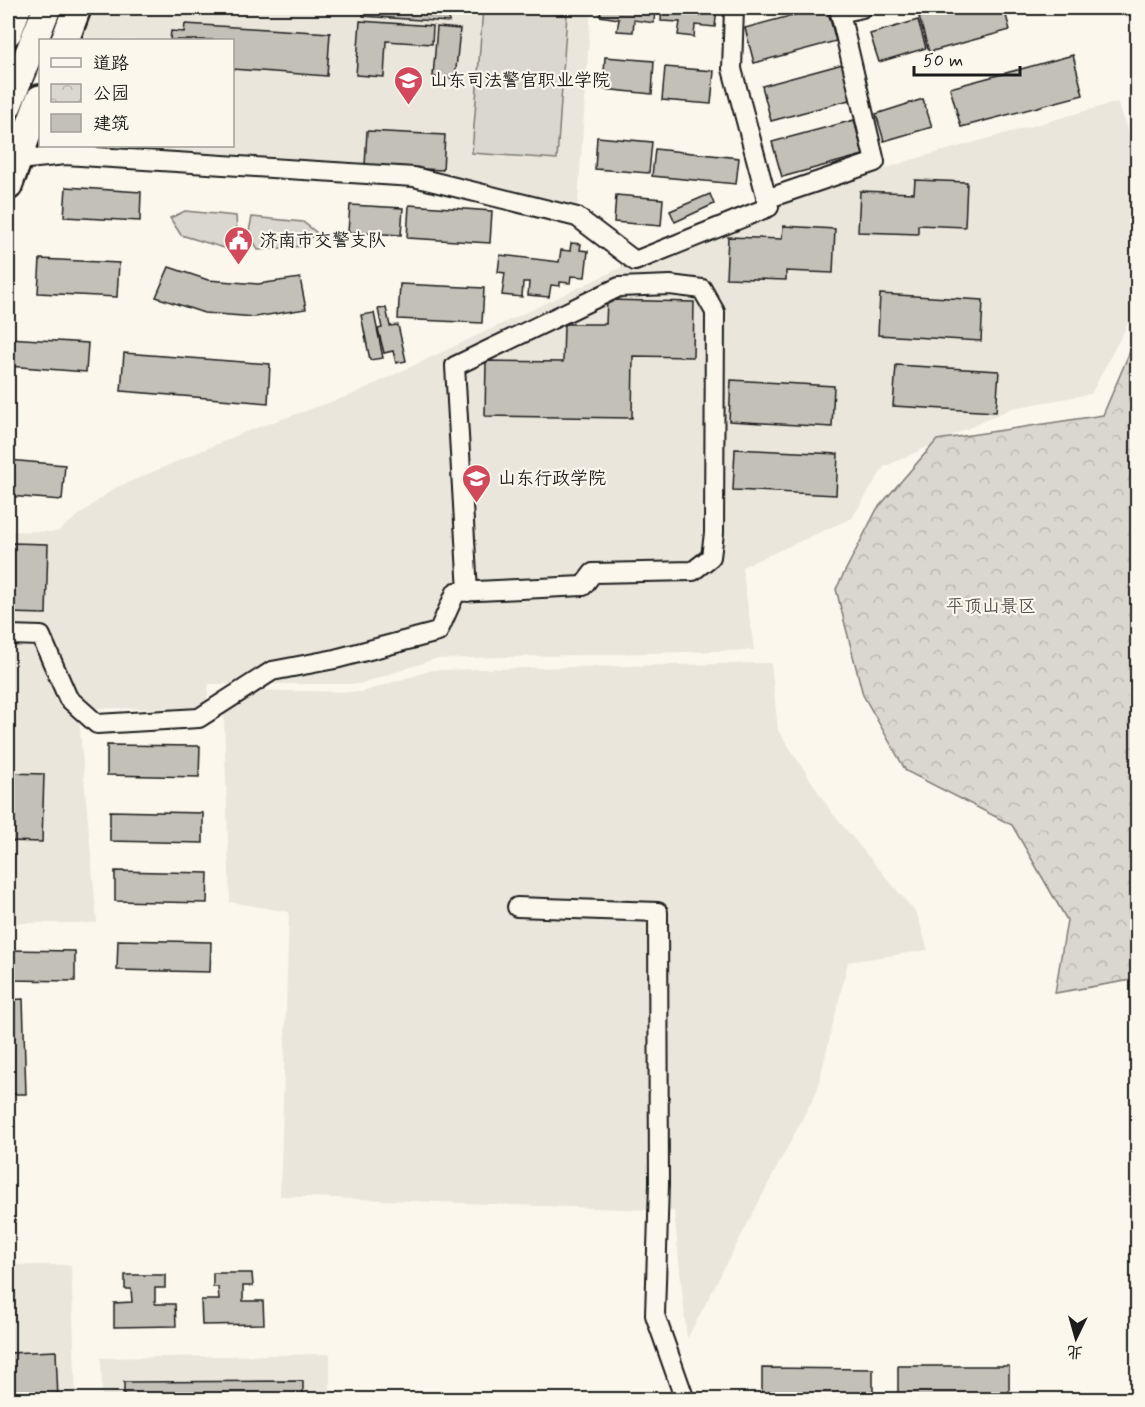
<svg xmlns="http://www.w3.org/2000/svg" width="1145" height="1407" viewBox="0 0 1145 1407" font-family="Mynerve,'LXGW WenKai TC',sans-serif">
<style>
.built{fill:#eae6dc}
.grass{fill:#dad7ce;stroke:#7b7a75;stroke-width:1.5}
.park{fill:url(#park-crowns);stroke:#7b7a75;stroke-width:1.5}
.building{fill:#c3c0b8;stroke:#1c1c1c;stroke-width:1.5}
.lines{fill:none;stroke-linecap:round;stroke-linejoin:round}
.minor-casing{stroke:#1c1c1c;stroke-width:22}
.highway-casing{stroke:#1c1c1c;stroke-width:32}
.minor{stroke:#fbf7ec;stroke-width:18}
.highway{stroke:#fbf7ec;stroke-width:27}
.labels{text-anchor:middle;stroke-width:4.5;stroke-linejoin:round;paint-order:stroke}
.poi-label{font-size:18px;fill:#1c1c1c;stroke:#fbf7ec;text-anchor:start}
.park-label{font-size:18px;fill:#555451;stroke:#fbf7ec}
</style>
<defs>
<pattern id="park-crowns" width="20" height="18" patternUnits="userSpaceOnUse" patternTransform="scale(1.5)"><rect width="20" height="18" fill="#dad7ce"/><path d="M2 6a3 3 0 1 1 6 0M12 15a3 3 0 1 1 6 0" fill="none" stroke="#bab8b0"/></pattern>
</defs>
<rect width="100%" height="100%" fill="#fbf7ec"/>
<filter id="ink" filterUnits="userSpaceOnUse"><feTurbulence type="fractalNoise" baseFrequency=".0167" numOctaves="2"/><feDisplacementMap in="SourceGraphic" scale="12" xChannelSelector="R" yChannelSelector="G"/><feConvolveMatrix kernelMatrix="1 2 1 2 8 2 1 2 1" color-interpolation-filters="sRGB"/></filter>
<g filter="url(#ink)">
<g class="built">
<path d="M75,8H591L577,217L414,177L17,159L40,98V146H232V40H62Z"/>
<path d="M1117,102L1137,157V306L1091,394L1012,408L884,467L852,518L742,567L754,650L435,659L360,684H209L206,709L78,708L97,923H8V531L57,532L113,489L245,432L351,395L635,261L769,207L911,160Z"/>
<path d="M771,663L778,730L832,813L917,914L928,950L848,962L817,1091L687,1339L674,1211L280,1196L289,912L230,902L223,690L362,692L433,670Z"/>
<path d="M8,1265H71L76,1399H8Z"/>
<path d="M330,1354V1399H102L101,1358Z"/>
</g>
<g class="grass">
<path d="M483,8L567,14L557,159L472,153Z"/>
<path d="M185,211L236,216L237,231L224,248L181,235L170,218Z"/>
<path d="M252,217L303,222L316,232L303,246L258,250L249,231Z"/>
</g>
<path class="park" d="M1137,335V979L1055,993L1067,920L1012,825L906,771L863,695L836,589L877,509L937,440L1103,415Z"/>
<g class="building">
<path d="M363,8H450L449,22L363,16Z"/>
<path d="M601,8H655L654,23L634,20L633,32L617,31L619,19L600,16Z"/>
<path d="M662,8H717L715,27L695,25L694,37L678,35L680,22L661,21Z"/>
<path d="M820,8H827L836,41L754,63L745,28Z"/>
<path d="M954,8H1004L1010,30L929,52L919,17Z"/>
<path d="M918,20L926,48L879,62L870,34Z"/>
<path d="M360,21L433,26L432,44L386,41L384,77L356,75Z"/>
<path d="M185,24L330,33L327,76L232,69V40H170L171,31L184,32Z"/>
<path d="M437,27L460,29L455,79L433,77Z"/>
<path d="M1073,55L1083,95L961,127L950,88Z"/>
<path d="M605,57L654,61L652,94L603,89Z"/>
<path d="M843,64L853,99L771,121L762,86Z"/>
<path d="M665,67L714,71L711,104L662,100Z"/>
<path d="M923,99L932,127L884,141L876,114Z"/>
<path d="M854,120L863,155L782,177L772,142Z"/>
<path d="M367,131L445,135L443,170L365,166Z"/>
<path d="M597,137L652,142L649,173L595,169Z"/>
<path d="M655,149L739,158L736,184L652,176Z"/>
<path d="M915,180L967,182L965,227L918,225V234L858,232L860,191L914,193Z"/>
<path d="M66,187L141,192L140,221L64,217Z"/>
<path d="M710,194L714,204L675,222L670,211Z"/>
<path d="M616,195L663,199L661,226L614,222Z"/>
<path d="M350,205L403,208L401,235L348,232Z"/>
<path d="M409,205L492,211L490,243L407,238Z"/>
<path d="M783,226L835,229L833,273L786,271V280L726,278L728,237L782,239Z"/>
<path d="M571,243L581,244L580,250L588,251L585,277L571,276L570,283L560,282V286L551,285L549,297L528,295L529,282H523L522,297L502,295L505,273L498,272L500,255L559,262L561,250L570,251Z"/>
<path d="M40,259L119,263L117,297L38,293Z"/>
<path d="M169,267L208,280L258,284L300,278L306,309L255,317L204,313L156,297Z"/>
<path d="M400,284L484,288L482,323L398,319Z"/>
<path d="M880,294L983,300L981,341L878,335Z"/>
<path d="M607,300L694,302L693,357L633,356L632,418L485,416L486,361L563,362L564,324H606Z"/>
<path d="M386,308L390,326L398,325L406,361L396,363L393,351L384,353L378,329L382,328L378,309Z"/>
<path d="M374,313L383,358L370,360L361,315Z"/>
<path d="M8,338L88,343L86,372L8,366Z"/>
<path d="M124,353L270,364L268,403L121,391Z"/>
<path d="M896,365L999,371L996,412L893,406Z"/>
<path d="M731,380L834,386L832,427L729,421Z"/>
<path d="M735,449L838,454L836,495L733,490Z"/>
<path d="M8,460L65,465L62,500L8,496Z"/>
<path d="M12,543L48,544L46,614L8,613V563H11Z"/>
<path d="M107,745L200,746L199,777L107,775Z"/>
<path d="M8,773L44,774L42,842L8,841Z"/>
<path d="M110,811L203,813V843L110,841Z"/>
<path d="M115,871L208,873L207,903L115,901Z"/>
<path d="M118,940L211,942L210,972L117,970Z"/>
<path d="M8,950L75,951V981L8,980Z"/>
<path d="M23,999L26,1094H8V1000Z"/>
<path d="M213,1273H252L253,1286H243V1301H263L264,1324L202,1325L201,1300H219L218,1287H213Z"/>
<path d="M125,1275H165V1288H155V1304H175L176,1326L114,1327V1303L132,1302L131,1289H125Z"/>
<path d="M56,1351L58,1400H8V1353Z"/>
<rect x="898" y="1366" width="111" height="34"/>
<path d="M762,1368L873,1369V1400H762Z"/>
<path d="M303,1381V1400H124V1382Z"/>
</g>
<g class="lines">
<defs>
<g id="minor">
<path d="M9,161L65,155L414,177L577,217L635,261L769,207L732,69L734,8"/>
<path d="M766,199L875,162L840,13L862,8"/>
<path d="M8,635L41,636L68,698L97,724L199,718L272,671L335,659L438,632L456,592L583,586L593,573L693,571L711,557L714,533L715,312L702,289L670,285L619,287L455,366L468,592"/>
<path d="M517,907L658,912L659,1184L655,1315L685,1400"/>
</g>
<g id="highway">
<path d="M8,32L17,8"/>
<path d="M65,40L77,8"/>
<path d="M8,105L47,8"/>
<path d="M8,186L40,99"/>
</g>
</defs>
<use href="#minor" class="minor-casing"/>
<use href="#highway" class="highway-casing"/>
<use href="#minor" class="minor"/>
<use href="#highway" class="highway"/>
</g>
</g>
<defs>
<symbol id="university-pin" viewBox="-11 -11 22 30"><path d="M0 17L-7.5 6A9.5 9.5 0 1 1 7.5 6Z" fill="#d1495b" stroke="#fbf7ec"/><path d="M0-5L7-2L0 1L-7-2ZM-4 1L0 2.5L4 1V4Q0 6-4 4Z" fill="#fff"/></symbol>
<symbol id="civic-pin" viewBox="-11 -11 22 30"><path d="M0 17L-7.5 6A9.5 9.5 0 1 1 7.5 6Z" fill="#d1495b" stroke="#fbf7ec"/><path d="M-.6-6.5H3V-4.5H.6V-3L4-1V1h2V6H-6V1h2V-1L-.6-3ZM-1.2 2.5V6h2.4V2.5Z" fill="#fff"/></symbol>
</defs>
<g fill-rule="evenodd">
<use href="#university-pin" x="392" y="64" width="33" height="45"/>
<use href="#civic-pin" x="222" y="224" width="33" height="45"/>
<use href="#university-pin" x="460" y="462" width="33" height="45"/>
</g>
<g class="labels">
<g class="poi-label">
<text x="430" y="86">山东司法警官职业学院</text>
<text x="260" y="246">济南市交警支队</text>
<text x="498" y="484">山东行政学院</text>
</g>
<g class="park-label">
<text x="991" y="612">平顶山景区</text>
</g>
</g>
<rect width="1145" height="1407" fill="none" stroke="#fbf7ec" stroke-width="30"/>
<rect x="15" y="15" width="1115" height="1377" fill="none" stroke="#1c1c1c" stroke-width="2" filter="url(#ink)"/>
<rect x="39" y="39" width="195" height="108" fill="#fbf7ec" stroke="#a29f99" stroke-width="1.5"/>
<rect x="51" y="58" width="30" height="9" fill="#fbf7ec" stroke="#a29f99" stroke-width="1.5"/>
<text x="93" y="69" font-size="18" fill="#1c1c1c">道路</text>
<rect x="51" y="84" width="30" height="18" fill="url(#park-crowns)" stroke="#a29f99" stroke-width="1.5"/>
<text x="93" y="99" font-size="18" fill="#1c1c1c">公园</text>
<rect x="51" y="114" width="30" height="18" fill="#c3c0b8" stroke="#a29f99" stroke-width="1.5"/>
<text x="93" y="129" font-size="18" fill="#1c1c1c">建筑</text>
<g transform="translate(1076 1338) rotate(185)" stroke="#fbf7ec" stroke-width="4.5" paint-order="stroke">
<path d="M0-4.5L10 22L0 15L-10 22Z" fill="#1c1c1c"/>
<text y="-9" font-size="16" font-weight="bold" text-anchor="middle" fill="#1c1c1c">北</text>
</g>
<path d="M914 66v9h106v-9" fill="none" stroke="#1c1c1c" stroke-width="3"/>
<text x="923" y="66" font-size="18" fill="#1c1c1c" stroke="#fbf7ec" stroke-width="4.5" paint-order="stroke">50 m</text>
</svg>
